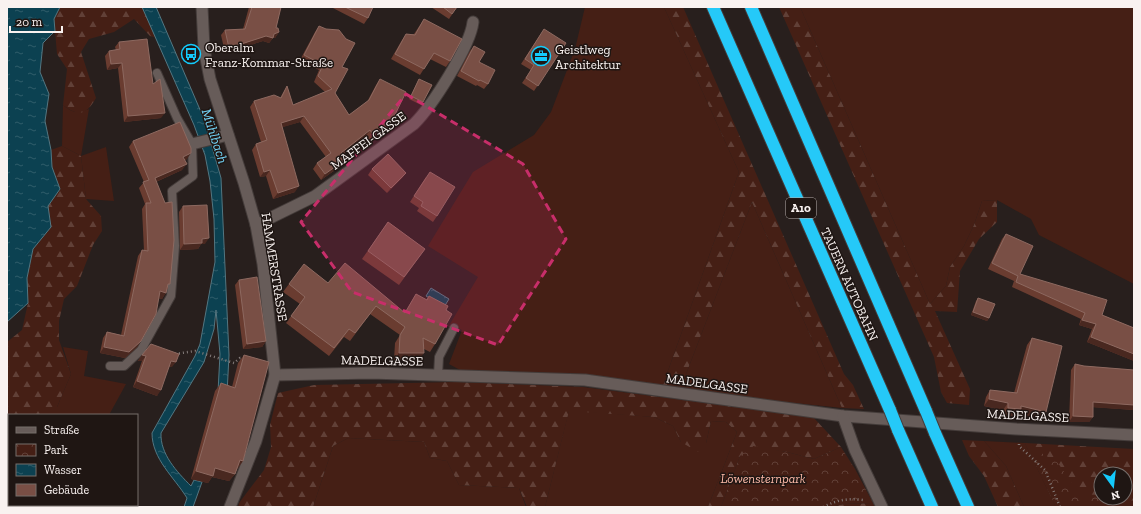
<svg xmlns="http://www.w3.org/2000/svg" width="1141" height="514" viewBox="0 0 1141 514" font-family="'Zilla Slab',serif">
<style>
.green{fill:#451f15}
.forest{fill:url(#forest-firs);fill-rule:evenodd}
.park{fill:url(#park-crowns)}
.water{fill:url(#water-ripples);stroke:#537681}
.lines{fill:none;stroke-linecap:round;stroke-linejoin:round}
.service-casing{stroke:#443c3a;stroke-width:10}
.minor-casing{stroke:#443c3a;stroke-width:13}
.tertiary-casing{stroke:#443c3a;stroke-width:13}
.motorway-casing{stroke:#443c3a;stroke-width:14}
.path{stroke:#857d7b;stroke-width:2.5;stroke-dasharray:1 3;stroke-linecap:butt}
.service{stroke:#675c59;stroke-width:8}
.minor{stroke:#675c59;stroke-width:11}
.tertiary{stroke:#675c59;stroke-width:11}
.motorway{stroke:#25c9f8;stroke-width:12}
.motorway-bridge-casing{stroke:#443c3a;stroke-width:14;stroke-linecap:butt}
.motorway-bridge{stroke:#25c9f8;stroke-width:12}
.wall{fill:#6a3c30}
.shaded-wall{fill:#492820}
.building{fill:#794f45;stroke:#8d6960}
.marked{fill:#c82e6a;fill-opacity:0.2;stroke:#c82e6a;stroke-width:3;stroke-dasharray:8 5;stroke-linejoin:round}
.labels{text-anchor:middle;stroke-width:3;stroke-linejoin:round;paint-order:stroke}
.shield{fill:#1f1613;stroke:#b8b0ae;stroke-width:1}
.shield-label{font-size:12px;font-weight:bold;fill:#f9f2f0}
.poi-label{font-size:13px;fill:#f9f2f0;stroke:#1f1613;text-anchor:start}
.street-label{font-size:13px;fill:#f9f2f0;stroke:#1f1613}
.park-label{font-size:13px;font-style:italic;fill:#febaa8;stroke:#1f1613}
.water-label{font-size:14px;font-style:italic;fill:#73d4f7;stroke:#1f1613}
</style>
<defs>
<pattern id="forest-firs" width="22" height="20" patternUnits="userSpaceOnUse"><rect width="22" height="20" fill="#451f15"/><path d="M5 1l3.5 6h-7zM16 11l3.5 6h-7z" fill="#614037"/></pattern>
<pattern id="park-crowns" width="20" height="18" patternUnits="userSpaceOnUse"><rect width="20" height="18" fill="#451f15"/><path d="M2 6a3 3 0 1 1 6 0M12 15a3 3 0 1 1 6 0" fill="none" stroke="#614037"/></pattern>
<pattern id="water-ripples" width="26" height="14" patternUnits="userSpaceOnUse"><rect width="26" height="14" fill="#0c4151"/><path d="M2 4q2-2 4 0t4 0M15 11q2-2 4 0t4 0" fill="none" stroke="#305d6a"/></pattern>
</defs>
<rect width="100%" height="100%" fill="#281f1d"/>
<g class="green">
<path d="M585,7H664L739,172L663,385L580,374L460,370L449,364L462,330L450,324L478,277L428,246L473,172L534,135L551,112L575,49Z"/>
<path d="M800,7H1134V284L1039,235L1031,219L997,200L982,201L974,225L964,246L950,267L946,286L930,304Z"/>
<path d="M63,105C73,113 77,114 89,109L81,156L106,147L114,201L86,199L81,156L62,146Z"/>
<path d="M752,202L842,408L757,399L681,387Z"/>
<path d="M63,347L88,351L84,376L126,384L109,415H57V407L71,374Z"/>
<path d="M569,410L654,417L673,426L681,442L706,443L711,421L726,422L737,432L708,507H545Z"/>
<path d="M348,438L424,442L430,458L447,461L459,485L519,488L526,507H313L333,446Z"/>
<path d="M984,441L1025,443L1056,507H1024L1006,466Z"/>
<rect x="29" y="505" width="56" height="2"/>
</g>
<g class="forest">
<path d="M60,7H142L157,38L150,36L134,19L114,32L89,39L81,52L96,98C86,115 79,117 63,105L67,69L57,54L54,19Z"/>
<path d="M664,7H683L844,374L853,385L864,409L842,408L752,202L681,387L663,385L739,172Z"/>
<path d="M779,7H800L930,304L946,286L950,267L964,246L974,225L982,201L997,200V222L979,239L960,271L957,312L935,311L970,389L969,405L947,403L941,392L934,357Z"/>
<path d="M62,146L81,156L86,199L101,216L102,231L93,245L77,286L64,299L59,321V340L71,374L57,407V415H9V505H29V507H7V342L22,330L28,303L27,278L33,249L51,227L48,206L60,189L52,167L51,150Z"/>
<path d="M457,382L583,387L813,417L841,447L814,459L787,452L772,450L740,456L721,507H708L737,432L726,422L711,421L706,443L698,452L681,442L673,426L654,417L569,411L545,507H527L519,488L459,485L447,461L430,458L424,442L348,438L333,446L313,507H238L239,503L264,470L271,447L270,425L278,393L314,385Z"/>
<path d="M962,440L984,441L1006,466L1024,507H998L984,476L969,456Z"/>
<path d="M1025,443L1134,449V507H1056ZM1101,474H1125V498H1101Z"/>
<path d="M873,503L875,507H831L844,504Z"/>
</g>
<g class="park">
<path d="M1025,443L1058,463L1079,494L1101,495V498H1125V488L1134,483V507H1056Z"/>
<path d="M753,446L787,452L814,459L841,447L855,469L873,503L844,504L831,507H721L740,456Z"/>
</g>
<g class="water">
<path d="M7,7H60L54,19L55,31L43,43L40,72L49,94L45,121L51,150L52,167L60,189L48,206L51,227L33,249L27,278L28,303L7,322Z"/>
<path d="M142,7H156L204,119L221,178L229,355L227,394L218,392L220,354L216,310L214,329L204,362L161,433C160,454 177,472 191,486L194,480L202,482L193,507H184L187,498C174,477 152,459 152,433L195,356L200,344L215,262L214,219L210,181L205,155L194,125Z"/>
<path d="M431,288L449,299L444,307L426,296Z"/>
</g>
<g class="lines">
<defs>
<g id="service">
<path d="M110,366H124L141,350L171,296L175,246L172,191L193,176L192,144L177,118L157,73"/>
<path d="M438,375L439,357L454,328"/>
</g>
<g id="minor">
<path d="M192,144L228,135"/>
<path d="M256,225L315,196L414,124C432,106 470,47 473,22"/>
<path d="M275,375L371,373L585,380L843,416L1016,429L1134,435"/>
<path d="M843,416L855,450L882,507"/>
</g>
<path id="tertiary" d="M202,7L204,48L210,79L244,183L256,225L263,264L275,375L256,441L230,507"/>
<g id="motorway">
<path d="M713,7L890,410"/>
<path d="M751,7L926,411"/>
<path d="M898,430L932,507"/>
<path d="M935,433L968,507"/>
</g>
</defs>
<use href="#service" class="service-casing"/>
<use href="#minor" class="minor-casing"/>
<use href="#tertiary" class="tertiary-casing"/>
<use href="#motorway" class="motorway-casing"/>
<g class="path">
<path d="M175,354L195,351L234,363L240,358L244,359"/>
<path d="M1019,444V446L1045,470L1060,507"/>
<path d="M823,507C837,500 848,498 863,500"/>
</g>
<use href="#service" class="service"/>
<use href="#minor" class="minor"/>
<use href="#tertiary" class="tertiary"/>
<use href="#motorway" class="motorway"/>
<defs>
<g id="motorway-bridge">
<path d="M890,410L898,430"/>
<path d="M926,411L935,433"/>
</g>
</defs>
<use href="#motorway-bridge" class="motorway-bridge-casing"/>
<use href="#motorway-bridge" class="motorway-bridge"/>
</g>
<g class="wall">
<path d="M249,7H281L276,28L279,32L275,38H273L269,43L263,41L225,53L221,35L225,30L243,29Z"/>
<path d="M331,7H373L368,18L364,24Z"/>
<path d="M431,7H457L449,19Z"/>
<path d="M424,19L450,61L446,67L430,59L420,75L391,59L402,40L406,34H414Z"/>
<path d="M319,26L342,67L335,93L349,115L367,102L376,85L380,79L391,123L387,128L370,141L366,136L343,154L346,159L342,165L321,180L313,169L317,163L326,157L300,122L282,127L295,192L273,199L266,176L260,177L252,150L256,144L261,142L250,107L254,101L280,98L287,86L293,105L325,92L314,82L319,70L300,60L315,32Z"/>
<path d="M540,35L566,43L534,91L522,83L531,70L521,64Z"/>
<path d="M119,42L153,84L161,118L124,122L118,68L107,70L105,56L109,51L116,50L115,47Z"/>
<path d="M474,46L488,84L484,89L477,85L476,86L457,76L470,51Z"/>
<path d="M419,79L423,102L421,105L409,99Z"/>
<path d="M133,141L187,159L185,160L182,170L156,182L168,288L162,299L158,298L141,341L137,347L125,358L100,353L103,338L107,332L121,335L138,256L142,250L144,251L142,209L145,204L139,188L144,182L129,147Z"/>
<path d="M372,169L406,173L402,178L387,193L368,175Z"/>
<path d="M426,177L437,216L433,222L417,211L419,208L410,202Z"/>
<path d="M183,206L205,244H201L198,249L180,250L179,212Z"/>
<path d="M388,222L425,249L399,285L362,259Z"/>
<path d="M1006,234L1020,274L1102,315L1134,328V361L1087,342L1092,329L1079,325L1081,319L1012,287L1014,281L988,269L1002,239Z"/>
<path d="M239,280L266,341L262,347L243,349L235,285Z"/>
<path d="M328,283L405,312L416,294L426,300L429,296L446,310L435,344L430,352L424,349L419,360H394L395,343L400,335L370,314L350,341L344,337L329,356L286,323L300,304L283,292L289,284Z"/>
<path d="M978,298L989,318L987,321L971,315L976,301Z"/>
<path d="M1032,338L1041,419L1018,414L1016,416L1003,415V410L984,406L986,397L990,390L1014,393L1027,345Z"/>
<path d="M142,355L172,367H169L157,396L133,387L142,361H138Z"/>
<path d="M244,355L243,461L237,469L235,474L229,481L212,477L208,483L191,479L215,391L221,383L232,387L238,363Z"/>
<path d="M1075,364L1084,366L1134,370V410L1093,407V417L1089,422H1069L1071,370Z"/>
</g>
<g class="shaded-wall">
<path d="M279,32L275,38H273L269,43L263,41L225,53L229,48Z"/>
<path d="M122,63L118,68L107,70L111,64Z"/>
<path d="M165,113L161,118L124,122L128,116Z"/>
<path d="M304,116L300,122L277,129L281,123Z"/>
<path d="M391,123L387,128L370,141L374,136Z"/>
<path d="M370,130L366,136L337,158L341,153Z"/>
<path d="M191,153L187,159L179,162L183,157Z"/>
<path d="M346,159L342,165L321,180L325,174Z"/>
<path d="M187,164L182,170L151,184L155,178Z"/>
<path d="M270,170L266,176L260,177L264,172Z"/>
<path d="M406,173L402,178L387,193L391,188Z"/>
<path d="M299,186L295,192L273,199L278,193Z"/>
<path d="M209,238L205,244H201L198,249L180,250L184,244L202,239Z"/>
<path d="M160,291L166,293L162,299L155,297Z"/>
<path d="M973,312L989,318L987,321L971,315Z"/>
<path d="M1082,320L1096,324L1092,329L1079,325Z"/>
<path d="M1091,337L1134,354V361L1087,342Z"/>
<path d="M141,341L137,347L125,358L100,353L104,347Z"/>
<path d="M266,341L262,347L243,349L247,344Z"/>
<path d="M399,353H424L419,360H394Z"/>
<path d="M142,355L146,356L142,361H138Z"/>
<path d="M171,361L176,362L172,367L167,366Z"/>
<path d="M137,381L161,390L157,396L133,387Z"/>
<path d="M989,399L1008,403L1003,410L984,406Z"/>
<path d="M1093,402L1134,405V410L1089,407Z"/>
<path d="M1021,406L1046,412L1041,419L1018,414L1016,416L1003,415L1008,408Z"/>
<path d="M1073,416L1093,417L1089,422H1069Z"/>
<path d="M240,460L243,461L237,469L234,468Z"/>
<path d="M215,468L235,474L229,481L212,477L208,483L191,479L196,471Z"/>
</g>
<g class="building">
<path d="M252,7H281L276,28H278L279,32L274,34L273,38L266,36L229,48L225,30L245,29Z"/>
<path d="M345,7H373L368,18Z"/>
<path d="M443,7H457L452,14Z"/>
<path d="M424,19L462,39L450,61L434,53L424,69L395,54L406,34L415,35Z"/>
<path d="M319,26L326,29L339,30L346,39L355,43L342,67L348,69L335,93L349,115L369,100L380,79L406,92L391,123L374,136L370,130L341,153L346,159L325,174L317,163L331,153L304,116L281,123L299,186L278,193L270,170L264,172L256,144L267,140L254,101L274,95L281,98L287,86L293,105L332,89L318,76L323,65L304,55Z"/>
<path d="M544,29L566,43L538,86L526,78L534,65L525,59Z"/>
<path d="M147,39L153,84L160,79L165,113L128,116L122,63L111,64L109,51L120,49L119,42Z"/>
<path d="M474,46L485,52L479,62L495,70L488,84L480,80L479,81L461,71Z"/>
<path d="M419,79L432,85L423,102L411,96Z"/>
<path d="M180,122L191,148V153L183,157L187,164L155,178L165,203L172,202L174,240L170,284H168L166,293L160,291L156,314L141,341L129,352L104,347L107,332L124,336L142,250L148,251L146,203H151L143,182L149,180L133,141Z"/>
<path d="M388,154L406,173L391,188L372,169Z"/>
<path d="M430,172L455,187L437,216L421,206L423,202L414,196Z"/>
<path d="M207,205L209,238L202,239V243L184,244L183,206Z"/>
<path d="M388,222L425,249L404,277L368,251Z"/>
<path d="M1006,234L1033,246L1020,274L1107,300L1102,315L1134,328V354L1091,337L1096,324L1082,320L1085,313L1016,282L1018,276L992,263Z"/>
<path d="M345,263L405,313L416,294L427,300L429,296L448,306L446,310L452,314L435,344L423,338L424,353H399L400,335L405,327L376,306L355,333L349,329L334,348L291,316L305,297L289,284L304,264L328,283Z"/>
<path d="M257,277L266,341L247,344L239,280Z"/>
<path d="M978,298L995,304L989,318L973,312Z"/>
<path d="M1032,338L1062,346L1046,412L1021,406V409L1008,408V403L989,399L990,390L1017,393Z"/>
<path d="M151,344L179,354L176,362L171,361L161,390L137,381L146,356L142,355Z"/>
<path d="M244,355L269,362L243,461L240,460L235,474L215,468L213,476L196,471L221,383L235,388Z"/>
<path d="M1075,364L1084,366L1134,370V405L1093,402V417L1073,416Z"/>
</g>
<path class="marked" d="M406,94L523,164L566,239L498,345L352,292L301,222Z"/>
<defs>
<symbol id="bus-ring" viewBox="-11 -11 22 22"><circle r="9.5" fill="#1f1613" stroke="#14cafb" stroke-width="1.5"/><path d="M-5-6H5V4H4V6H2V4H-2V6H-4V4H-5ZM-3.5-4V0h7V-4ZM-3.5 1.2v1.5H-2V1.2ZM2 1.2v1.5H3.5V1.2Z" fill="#14cafb"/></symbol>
<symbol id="office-ring" viewBox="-11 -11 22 22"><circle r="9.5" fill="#1f1613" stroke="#14cafb" stroke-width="1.5"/><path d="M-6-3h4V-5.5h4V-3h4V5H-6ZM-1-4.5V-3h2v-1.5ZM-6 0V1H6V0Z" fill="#14cafb"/></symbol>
</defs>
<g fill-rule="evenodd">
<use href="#bus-ring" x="180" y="43" width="22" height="22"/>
<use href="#office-ring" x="530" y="45" width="22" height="22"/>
</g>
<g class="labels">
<rect class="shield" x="786" y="198" width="30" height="20" rx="3"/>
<g class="shield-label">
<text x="801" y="212">A10</text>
</g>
<g class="poi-label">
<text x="205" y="52">Oberalm<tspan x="205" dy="15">Franz-Kommar-Straße</tspan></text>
<text x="555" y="54">Geistlweg<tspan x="555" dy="15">Architektur</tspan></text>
</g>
<g class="street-label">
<text transform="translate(368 140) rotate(-36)" y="5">MAFFEI-GASSE</text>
<text transform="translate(275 267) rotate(81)" y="5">HAMMERSTRASSE</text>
<text transform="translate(850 284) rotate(66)" y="5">TAUERN AUTOBAHN</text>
<text transform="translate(382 360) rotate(1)" y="5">MADELGASSE</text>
<text transform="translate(707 383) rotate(8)" y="5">MADELGASSE</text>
<text transform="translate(1028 415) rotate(3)" y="5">MADELGASSE</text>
</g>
<g class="park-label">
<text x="763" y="483">Löwensternpark</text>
</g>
<g class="water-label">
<text transform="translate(215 136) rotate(72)" y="5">Mühlbach</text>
</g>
</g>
<rect width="1141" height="514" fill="none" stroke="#f9f2f0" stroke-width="16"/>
<rect x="8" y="414" width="130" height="92" fill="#1f1613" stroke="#766e6b"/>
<rect x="16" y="427" width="20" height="6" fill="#675c59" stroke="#766e6b"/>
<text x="44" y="434" font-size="12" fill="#f9f2f0">Straße</text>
<rect x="16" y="444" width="20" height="12" fill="url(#park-crowns)" stroke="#766e6b"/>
<text x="44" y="454" font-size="12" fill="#f9f2f0">Park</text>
<rect x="16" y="464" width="20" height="12" fill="url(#water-ripples)" stroke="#766e6b"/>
<text x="44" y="474" font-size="12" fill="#f9f2f0">Wasser</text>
<rect x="16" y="484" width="20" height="12" fill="#794f45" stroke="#766e6b"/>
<text x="44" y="494" font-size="12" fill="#f9f2f0">Gebäude</text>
<g transform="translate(1113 486) rotate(165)"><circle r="19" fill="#1f1613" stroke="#766e6b"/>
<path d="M0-3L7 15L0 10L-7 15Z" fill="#14cafb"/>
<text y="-6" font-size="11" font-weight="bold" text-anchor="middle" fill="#f9f2f0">N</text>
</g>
<path d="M10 26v6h52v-6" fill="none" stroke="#f9f2f0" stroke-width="2"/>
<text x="16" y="26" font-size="12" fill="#f9f2f0" stroke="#1f1613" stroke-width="3" paint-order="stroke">20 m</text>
</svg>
